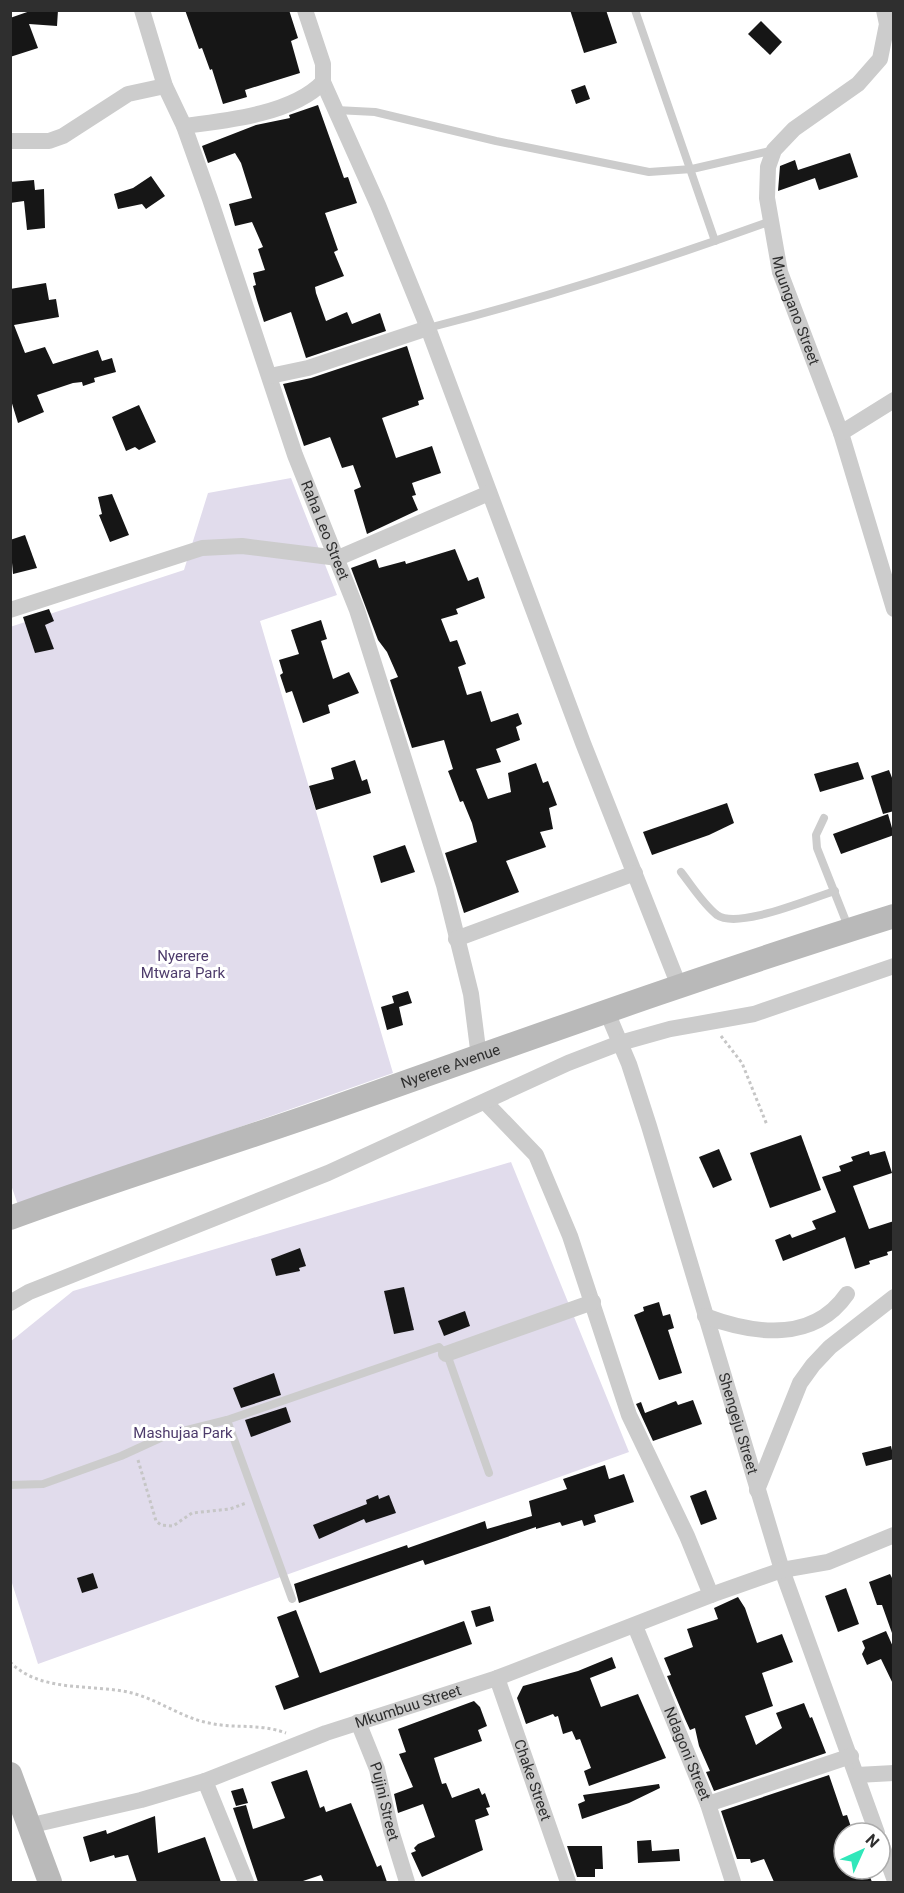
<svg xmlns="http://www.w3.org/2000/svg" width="904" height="1893" viewBox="0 0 904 1893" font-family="Roboto,sans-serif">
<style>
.green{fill:#e1dcec}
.building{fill:#161616}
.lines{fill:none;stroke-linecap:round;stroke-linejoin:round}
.path{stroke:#c6c6c6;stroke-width:3;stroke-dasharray:3 3;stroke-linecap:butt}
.lane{stroke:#ccc;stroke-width:8}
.street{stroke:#ccc;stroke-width:16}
.secondary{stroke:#b9b9b9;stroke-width:24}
.labels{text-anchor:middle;stroke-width:6;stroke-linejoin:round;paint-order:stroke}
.street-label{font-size:15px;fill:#2f2f2f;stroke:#fff}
.park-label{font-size:15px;fill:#4d3b6b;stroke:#fff}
</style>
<rect width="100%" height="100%" fill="#fff"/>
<g class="green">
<path d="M291,478L337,595L260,621L393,1073L18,1205L10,1182V627L184,570L208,493Z"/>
<path d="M511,1162L629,1452L38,1664L11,1580L10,1342L73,1291Z"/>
</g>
<g class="building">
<path d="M33,10H58L57,26L29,24L38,48L10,57V18Z"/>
<path d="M185,10H289L298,38L291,41L300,73L245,90L247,97L223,104L212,69L210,70L202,48L199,49Z"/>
<path d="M570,10H606L617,43L584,53Z"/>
<path d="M761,21L782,42L770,55L748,34Z"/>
<path d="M585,85L590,99L576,104L571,90Z"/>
<path d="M318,105L344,178L348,177L357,203L325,213L338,250L334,252L344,276L315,287L316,293L326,321L347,312L352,324L380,313L386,331L306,358L291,312L264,322L257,300L253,286L256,285L253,273L265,270L258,249L263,247L252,222L235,226L229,204L252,198L241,163L235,153L208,163L202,146L256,125L290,118L289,115Z"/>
<path d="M850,153L858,177L819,190L815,178L778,191L780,166L795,160L798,170Z"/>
<path d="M151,176L165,196L146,209L142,204L118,209L114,194L133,188Z"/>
<path d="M34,180L35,190L44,189L45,228L27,230L24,201L10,203V182Z"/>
<path d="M46,283L49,300L56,299L59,317L14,325L25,353L45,347L53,364L98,350L102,361L112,358L116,372L94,378L95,382L83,386L82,382L73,383L37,395L44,412L18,423L10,397V289Z"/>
<path d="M407,346L424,399L418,401L419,405L382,418L396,458L432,446L441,473L412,483L416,495L412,496L418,510L367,534L354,490L361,487L353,465L342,468L330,437L304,446L283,384L311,378Z"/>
<path d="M139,405L156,442L139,450L135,447L126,451L112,417Z"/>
<path d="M112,494L129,535L110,542L99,515L102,514L98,497Z"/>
<path d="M25,535L37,568L13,574L10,540Z"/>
<path d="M455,549L468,581L478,577L485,598L456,609L458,614L441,619L450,642L457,640L466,664L458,667L467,695L481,691L491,722L518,713L522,724L516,727L520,740L496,749L501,762L476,769L488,799L511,792L508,773L536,763L543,783L548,781L557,805L549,808L553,829L540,832L546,847L506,861L519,892L464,913L445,853L477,842L472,823L463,801L460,802L448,771L453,769L444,740L412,748L390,680L398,677L387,652L378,640L351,568L376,559L379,568L405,561L406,564Z"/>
<path d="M49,609L54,621L45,625L54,649L35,653L23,617Z"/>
<path d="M321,620L327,639L321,641L333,679L349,672L359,693L328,705L330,713L303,723L292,691L286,693L280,675L283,673L279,660L299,654L291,630Z"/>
<path d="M355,760L362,781L367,779L371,793L316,810L309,786L334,779L331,768Z"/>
<path d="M858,762L864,779L820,792L814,774Z"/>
<path d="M889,770L894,783V811L883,814L871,776Z"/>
<path d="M727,803L734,823L709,835L652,855L643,832Z"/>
<path d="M888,814L894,835L841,854L833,834Z"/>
<path d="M405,845L415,872L381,883L373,856Z"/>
<path d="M408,991L412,1003L399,1007L403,1025L387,1030L381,1007L394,1003L392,996Z"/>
<path d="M801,1135L821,1190L770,1208L750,1153Z"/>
<path d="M719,1149L732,1180L713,1188L699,1157Z"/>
<path d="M869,1151L870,1155L885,1151L892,1173L853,1186L869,1229L894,1221V1250L887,1252L888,1255L869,1261L870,1264L855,1269L845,1237L783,1261L775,1240L790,1234L792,1238L816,1229L812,1221L836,1212L822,1177L841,1171L839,1166L853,1161L851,1157Z"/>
<path d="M300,1248L306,1266L299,1268L300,1271L276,1276L271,1259Z"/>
<path d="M404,1287L414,1330L394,1334L384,1291Z"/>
<path d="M659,1302L663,1316L670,1314L674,1328L668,1330L682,1373L659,1380L634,1315L644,1311L643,1307Z"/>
<path d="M465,1311L470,1326L444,1336L438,1321Z"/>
<path d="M274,1373L281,1395L241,1408L233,1388Z"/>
<path d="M693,1400L702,1424L653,1441L636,1404L641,1402L645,1413L676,1401L678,1405Z"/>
<path d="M286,1407L291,1422L251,1437L245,1420Z"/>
<path d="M891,1446L894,1459L866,1466L862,1453Z"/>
<path d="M605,1465L609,1479L624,1474L634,1502L594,1515L596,1522L584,1526L582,1520L562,1526L560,1522L536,1529V1527L425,1565L423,1560L299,1603L294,1584L407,1545L408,1548L485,1521L487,1529L532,1516L529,1501L567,1489L563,1479Z"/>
<path d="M706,1490L717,1519L701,1525L690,1496Z"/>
<path d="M378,1495L379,1499L389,1495L396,1513L366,1523L364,1519L319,1539L313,1525L367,1504L366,1500Z"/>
<path d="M93,1573L98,1588L82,1593L77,1578Z"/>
<path d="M890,1574L894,1582L892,1633L882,1605H877L869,1582Z"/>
<path d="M846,1588L859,1624L838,1632L825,1596Z"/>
<path d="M738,1597L745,1608L757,1643L782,1634L793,1662L762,1673L773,1706L745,1716L756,1745L782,1728L776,1713L804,1703L810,1718L812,1717L826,1753L714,1791L706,1772L710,1771L699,1746L695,1728L690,1730L685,1719L667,1676L671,1675L664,1658L693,1647L687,1629L718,1619L714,1608Z"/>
<path d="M490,1606L494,1621L476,1627L471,1611Z"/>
<path d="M296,1610L320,1673L464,1621L472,1644L284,1710L275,1686L299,1677L277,1617Z"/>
<path d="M886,1631L894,1649V1686L881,1659L867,1665L862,1654L865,1648L862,1641Z"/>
<path d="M612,1657L616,1668L590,1678L601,1707L638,1694L666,1758L589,1786L584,1771L591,1768L580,1739L576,1740L572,1731L563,1734L558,1716L555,1717L553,1714L526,1724L517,1698L523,1686L578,1671Z"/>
<path d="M474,1701L480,1707L487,1726L478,1730L482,1741L434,1758L442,1784L446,1783L452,1798L479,1788L482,1795L485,1793L490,1807L486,1808L489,1815L475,1820L483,1850L422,1877L411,1853L416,1851L414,1848L418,1844L435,1837L423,1804L398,1813L394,1794L413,1787L399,1754L406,1752L398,1729Z"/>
<path d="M307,1770L320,1808L324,1806L326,1812L351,1803L377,1867L381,1865L387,1882H324L321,1875L300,1882H258L233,1808L246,1805L253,1829L285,1818L271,1782Z"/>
<path d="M829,1775L843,1816L847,1815L853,1833H844V1869H867L872,1882H774L764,1859L751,1863L750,1859H737L721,1811Z"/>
<path d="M659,1784L660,1788L629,1803L582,1819L578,1804L585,1801L583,1795Z"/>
<path d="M243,1788L248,1803L236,1806L231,1791Z"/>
<path d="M155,1816L158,1853L205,1837L221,1882H137L128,1855L115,1858L114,1855L90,1862L83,1837L106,1830L107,1834Z"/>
<path d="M651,1840L652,1851L679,1849L680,1861L638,1863L637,1841Z"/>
<path d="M567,1846H602L603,1869H595V1877H577Z"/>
</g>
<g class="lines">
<g class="path">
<path d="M721,1036L742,1063L767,1125"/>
<path d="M138,1460L156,1521L161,1525L173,1526L192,1513L230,1509L246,1503"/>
<path d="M10,1662C42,1694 92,1683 132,1693C159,1700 182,1718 209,1723C236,1729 258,1723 286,1733"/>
</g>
<g class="lane">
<path d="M635,10L715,241"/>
<path d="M336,110L375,112L496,141L649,172L692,169L774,150"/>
<path d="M428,328C545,298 658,262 771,221"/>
<path d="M824,818L816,835L817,848L849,929"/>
<path d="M681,872C692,886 703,904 717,915C738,930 811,898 835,891"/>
<path d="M227,1420L292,1599"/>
<path d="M10,1485L43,1484L121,1456L167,1435L227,1420L439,1347L448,1357L489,1473"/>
</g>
<g class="street">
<path id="s1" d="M142,10L165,86L184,126L210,199L295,455L357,610L444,885L471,994L479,1057"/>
<path id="s2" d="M884,10L887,24L880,59L858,84L794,129L774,150L768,167L767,198L780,272L841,433L894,609"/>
<path d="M323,82L378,205L428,328L583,743L679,986"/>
<path d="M184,126C225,121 293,114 323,82V64L305,10"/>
<path d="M10,141H49L63,136L128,94L165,86"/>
<path d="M270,376L308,368L428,328"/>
<path d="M841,433L894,400"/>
<path d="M10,610L202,548L242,546L338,558L489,493"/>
<path d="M456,939L635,873"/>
<path id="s3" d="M607,1012L629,1064L649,1126L782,1570L877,1833"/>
<path d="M485,1102L536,1155L570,1236L629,1415L687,1536L711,1595"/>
<path d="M10,1303L29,1292L328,1173L568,1063L620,1043L670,1029L754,1014L894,966"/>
<path d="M705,1316C753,1334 813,1343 847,1294"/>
<path d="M446,1354L593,1302"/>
<path d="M757,1490L800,1383L813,1365L830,1347L894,1297"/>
<path id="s4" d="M635,1626L708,1804L733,1882"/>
<path id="s5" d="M497,1678L568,1882"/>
<path id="s6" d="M358,1722L377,1769L391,1830L407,1882"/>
<path d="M857,1775L894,1773"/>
<path d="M205,1781L246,1882"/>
<path d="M708,1804L851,1756"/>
<path id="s7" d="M28,1826L141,1800L205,1781L326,1733L497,1678L711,1595L782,1570L828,1562L894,1535"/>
<path d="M880,1840L894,1878"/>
</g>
<g class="secondary">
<path id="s8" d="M10,1218C116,1179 224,1146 330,1109C517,1043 704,975 894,916"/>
<path d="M10,1774L50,1882"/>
</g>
</g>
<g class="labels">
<g class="street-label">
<text dy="5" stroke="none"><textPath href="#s2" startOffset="356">Muungano Street</textPath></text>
<text dy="5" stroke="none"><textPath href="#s1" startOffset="552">Raha Leo Street</textPath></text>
<text dy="5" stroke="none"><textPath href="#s8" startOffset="466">Nyerere Avenue</textPath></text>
<text dy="5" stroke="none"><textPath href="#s3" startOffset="432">Shengeju Street</textPath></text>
<text dy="5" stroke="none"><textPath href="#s7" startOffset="399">Mkumbuu Street</textPath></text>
<text dy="5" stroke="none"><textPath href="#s4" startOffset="138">Ndagoni Street</textPath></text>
<text dy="5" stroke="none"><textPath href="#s5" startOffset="108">Chake Street</textPath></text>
<text dy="5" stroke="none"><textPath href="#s6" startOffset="84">Pujini Street</textPath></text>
</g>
<g class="park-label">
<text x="183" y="961">Nyerere<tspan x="183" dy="17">Mtwara Park</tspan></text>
<text x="183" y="1438">Mashujaa Park</text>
</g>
</g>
<rect width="904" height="1893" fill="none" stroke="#2f2f2f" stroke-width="24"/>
<g transform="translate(862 1851) rotate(45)"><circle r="28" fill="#ffffff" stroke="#acacac" stroke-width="1.5"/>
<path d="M0-4.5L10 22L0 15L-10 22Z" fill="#30e7ba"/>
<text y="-9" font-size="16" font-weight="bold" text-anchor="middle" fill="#2f2f2f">N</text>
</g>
</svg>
